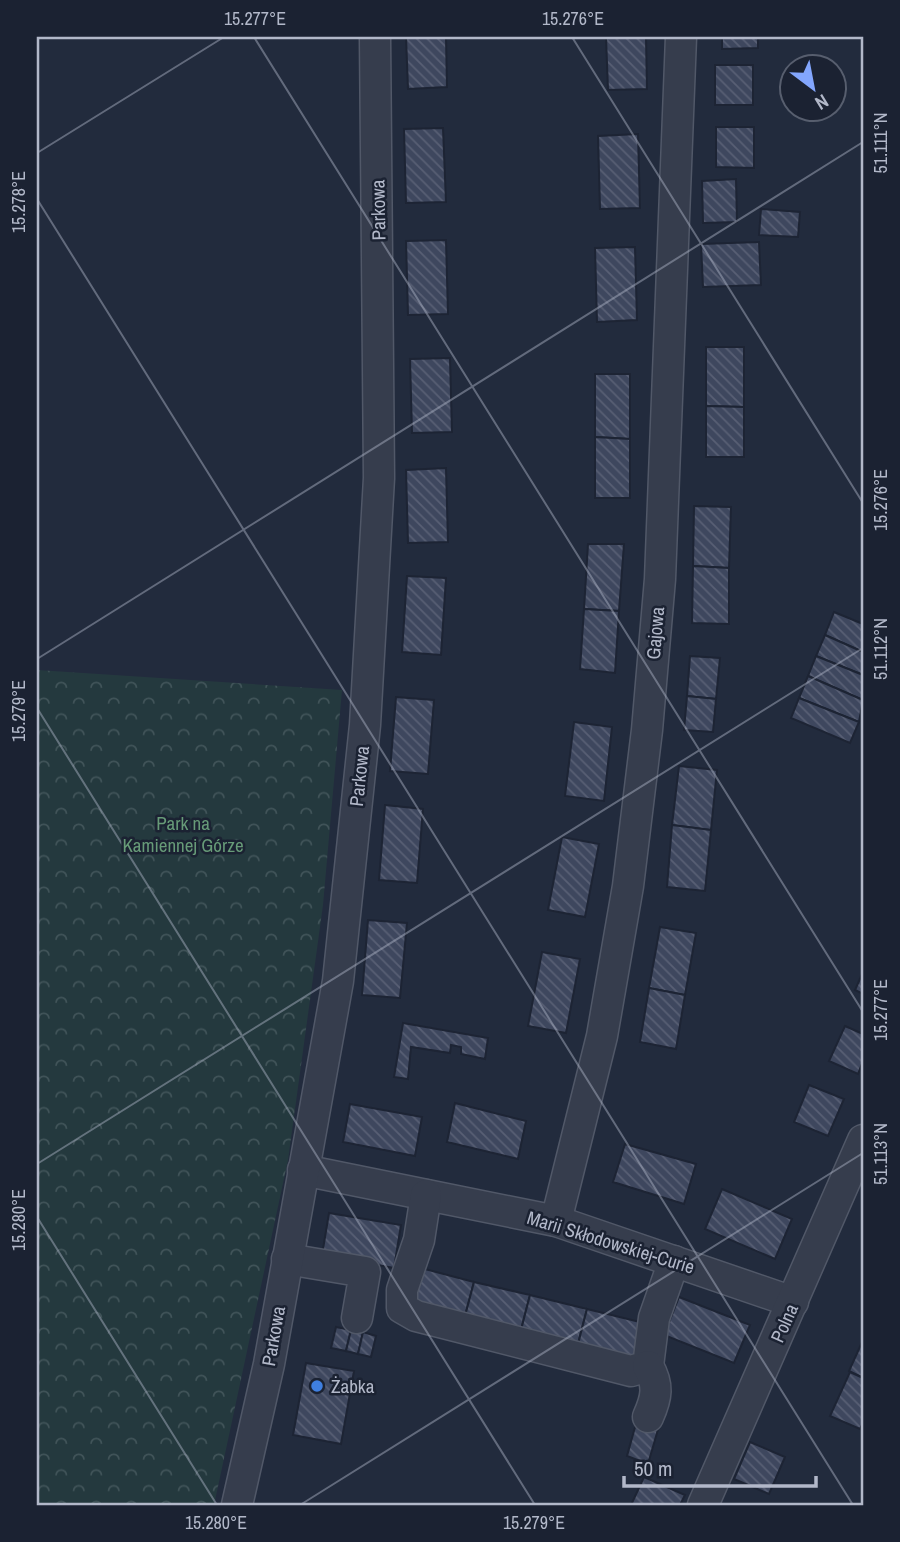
<svg xmlns="http://www.w3.org/2000/svg" width="900" height="1542" viewBox="0 0 900 1542" font-family="'Archivo Narrow',sans-serif">
<style>
.park{fill:url(#park-crowns)}
.building{fill:url(#building-back-hatch);stroke:#1d2434;stroke-width:2}
.lines{fill:none;stroke-linecap:round;stroke-linejoin:round}
.minor-casing{stroke:#515868;stroke-width:33}
.minor{stroke:#363d4d;stroke-width:30}
.ticks{fill:none;stroke:#b2b8c9;stroke-width:2;stroke-opacity:0.45}
.shop-dot{fill:#3f7fe0;stroke:#1b2232;stroke-width:2.5}
.labels{text-anchor:middle;stroke-width:5;stroke-linejoin:round;paint-order:stroke}
.street-label{font-size:19px;fill:#b2b8c9;stroke:#1b2232}
.park-label{font-size:19px;fill:#679b78;stroke:#1b2232}
.poi-label{font-size:19px;fill:#b2b8c9;stroke:#1b2232;text-anchor:start}
.neatline{fill:none;stroke:#b2b8c9;stroke-width:2.5}
.ticks-label{font-size:18px;text-anchor:middle;fill:#b2b8c9}
</style>
<defs>
<pattern id="park-crowns" width="20" height="18" patternUnits="userSpaceOnUse" patternTransform="scale(1.75)"><rect width="20" height="18" fill="#24393e"/><path d="M2 6a3 3 0 1 1 6 0M12 15a3 3 0 1 1 6 0" fill="none" stroke="#415459"/></pattern>
<pattern id="building-back-hatch" width="6" height="6" patternUnits="userSpaceOnUse" patternTransform="scale(1.75)"><rect width="6" height="6" fill="#3e475e"/><path d="M-1 5l2 2M0 0l6 6M5-1l2 2" fill="none" stroke="#585f74"/></pattern>
</defs>
<rect width="100%" height="100%" fill="#222b3d"/>
<path class="park" d="M37,670L342,690L323,905L288,1160L214,1505H37Z"/>
<g class="building">
<path d="M406,37H446L447,87L408,89Z"/>
<path d="M606,37H646L647,89L608,90Z"/>
<path d="M722,37H758V48L722,49Z"/>
<rect x="715" y="65" width="38" height="40"/>
<path d="M716,127H754V168L716,167Z"/>
<path d="M443,128L446,202L406,203L404,129Z"/>
<path d="M638,134L640,208L600,209L598,136Z"/>
<path d="M736,179L737,222L703,223L702,181Z"/>
<path d="M761,209L800,212L798,237L759,235Z"/>
<path d="M446,240L448,314L408,315L406,241Z"/>
<path d="M759,242L761,285L703,287L701,244Z"/>
<path d="M635,247L637,320L597,322L595,248Z"/>
<path d="M706,347H744V407L706,406Z"/>
<path d="M450,358L452,432L412,433L410,359Z"/>
<path d="M595,374H630V439L595,437Z"/>
<path d="M706,406L744,407V457H706Z"/>
<path d="M595,437L630,439V498H595Z"/>
<path d="M446,468L448,542L408,543L406,470Z"/>
<path d="M694,506L731,507L729,568L693,566Z"/>
<path d="M588,544H624L619,611L584,609Z"/>
<path d="M693,566L729,568V624L692,623Z"/>
<path d="M407,576L446,578L441,655L402,652Z"/>
<path d="M584,609L619,611L615,673L580,669Z"/>
<path d="M834,612L863,624V652L825,635Z"/>
<path d="M825,635L863,652V675L816,656Z"/>
<path d="M690,656L720,658L716,699L687,696Z"/>
<path d="M816,656L863,675V700L808,676Z"/>
<path d="M808,676L863,700L859,722L799,698Z"/>
<path d="M687,696L716,699L713,732L684,730Z"/>
<path d="M396,697L434,700L428,774L390,771Z"/>
<path d="M799,698L859,722L850,743L791,718Z"/>
<path d="M574,722L612,727L604,801L565,796Z"/>
<path d="M679,766L717,770L711,830L672,825Z"/>
<path d="M385,805L423,809L417,883L379,880Z"/>
<path d="M672,825L711,830L705,891L667,887Z"/>
<path d="M562,837L599,844L585,917L548,910Z"/>
<path d="M368,920L407,923L400,998L362,995Z"/>
<path d="M660,927L696,933L685,995L649,988Z"/>
<path d="M542,952L580,959L566,1033L528,1026Z"/>
<path d="M863,972V994L855,990Z"/>
<path d="M649,988L685,995L676,1049L640,1042Z"/>
<path d="M403,1023L488,1038L485,1059L461,1054V1047L451,1045L450,1053L411,1047L408,1079L394,1077Z"/>
<path d="M845,1026L863,1034V1061L858,1074L829,1061Z"/>
<path d="M809,1085L844,1099L828,1136L794,1122Z"/>
<path d="M455,1103L526,1121L518,1159L447,1142Z"/>
<path d="M350,1104L422,1117L415,1156L343,1142Z"/>
<path d="M625,1144L696,1164L684,1204L613,1182Z"/>
<path d="M722,1189L792,1219L775,1259L705,1229Z"/>
<path d="M329,1213L401,1225L394,1268L322,1255Z"/>
<path d="M421,1268L474,1282L465,1316L413,1304Z"/>
<path d="M474,1282L530,1295L521,1330L465,1316Z"/>
<path d="M530,1295L587,1309L578,1344L521,1330Z"/>
<path d="M679,1297L750,1325L734,1363L664,1335Z"/>
<path d="M587,1309L648,1324L639,1360L578,1344Z"/>
<path d="M336,1327L351,1330L346,1351L331,1348Z"/>
<path d="M351,1330L363,1332L358,1354L346,1351Z"/>
<path d="M363,1332L376,1336L371,1357L358,1354Z"/>
<path d="M863,1340V1378L849,1371Z"/>
<path d="M306,1363L354,1371L341,1444L293,1435Z"/>
<path d="M850,1372L863,1378V1423L860,1429L830,1416Z"/>
<path d="M637,1420L659,1426L648,1464L627,1456Z"/>
<path d="M750,1442L785,1457L769,1494L734,1479Z"/>
<path d="M644,1477L685,1495L680,1505H631Z"/>
</g>
<g class="lines">
<defs>
<g id="minor">
<path d="M303,1170L556,1221L793,1302"/>
<path d="M426,1195L419,1240L402,1290V1308L416,1316L631,1371L648,1366L654,1318L674,1261"/>
<path d="M556,1221L602,1036L628,886L647,730L660,579L681,37"/>
<path d="M287,1259L365,1272L357,1318"/>
<path d="M648,1366C659,1385 657,1397 648,1417"/>
<path d="M237,1505L269,1364L338,981L365,725L379,478L375,37"/>
<path d="M703,1505L863,1140"/>
</g>
</defs>
<use href="#minor" class="minor-casing"/>
<use href="#minor" class="minor"/>
</g>
<path class="ticks" d="M254,37L863,1012M572,37L863,503M37,153L224,37M37,199L853,1505M37,659L863,142M37,708L535,1505M37,1164L863,648M37,1217L217,1505M300,1505L863,1153"/>
<circle class="shop-dot" cx="317" cy="1386" r="7"/>
<g class="labels">
<g class="street-label">
<text transform="translate(378 210) rotate(-91)" y="7">Parkowa</text>
<text transform="translate(655 633) rotate(-85)" y="7">Gajowa</text>
<text transform="translate(359 776) rotate(-84)" y="7">Parkowa</text>
<text transform="translate(611 1242) rotate(17)" y="7">Marii Skłodowskiej-Curie</text>
<text transform="translate(784 1323) rotate(-66)" y="7">Polna</text>
<text transform="translate(273 1336) rotate(-80)" y="7">Parkowa</text>
</g>
<g class="park-label">
<text x="183" y="830">Park na<tspan x="183" dy="22">Kamiennej Górze</tspan></text>
</g>
<g class="poi-label">
<text x="331" y="1393">Żabka</text>
</g>
</g>
<rect width="900" height="1542" fill="none" stroke="#1b2232" stroke-width="77"/>
<g transform="translate(813 88) rotate(148)"><circle r="33" fill="#1b2232" stroke="#575e6e" stroke-width="2"/>
<path d="M0-5L12 26L0 18L-12 26Z" fill="#83a6fd"/>
<text y="-10" font-size="19" font-weight="bold" text-anchor="middle" fill="#b2b8c9">N</text>
</g>
<path d="M624 1476v10h192v-10" fill="none" stroke="#b2b8c9" stroke-width="3.5"/>
<text x="634" y="1476" font-size="21" fill="#b2b8c9" stroke="#1b2232" stroke-width="5" paint-order="stroke">50 m</text>
<rect x="38" y="38" width="824" height="1466" class="neatline"/>
<g class="ticks-label">
<text x="255" y="25">15.277°E</text>
<text x="573" y="25">15.276°E</text>
<text transform="translate(881 143) rotate(-90)" y="6">51.111°N</text>
<text transform="translate(19 202) rotate(-90)" y="6">15.278°E</text>
<text transform="translate(881 500) rotate(-90)" y="6">15.276°E</text>
<text transform="translate(881 649) rotate(-90)" y="6">51.112°N</text>
<text transform="translate(19 711) rotate(-90)" y="6">15.279°E</text>
<text transform="translate(881 1010) rotate(-90)" y="6">15.277°E</text>
<text transform="translate(881 1154) rotate(-90)" y="6">51.113°N</text>
<text transform="translate(19 1220) rotate(-90)" y="6">15.280°E</text>
<text x="216" y="1529">15.280°E</text>
<text x="534" y="1529">15.279°E</text>
</g>
</svg>
